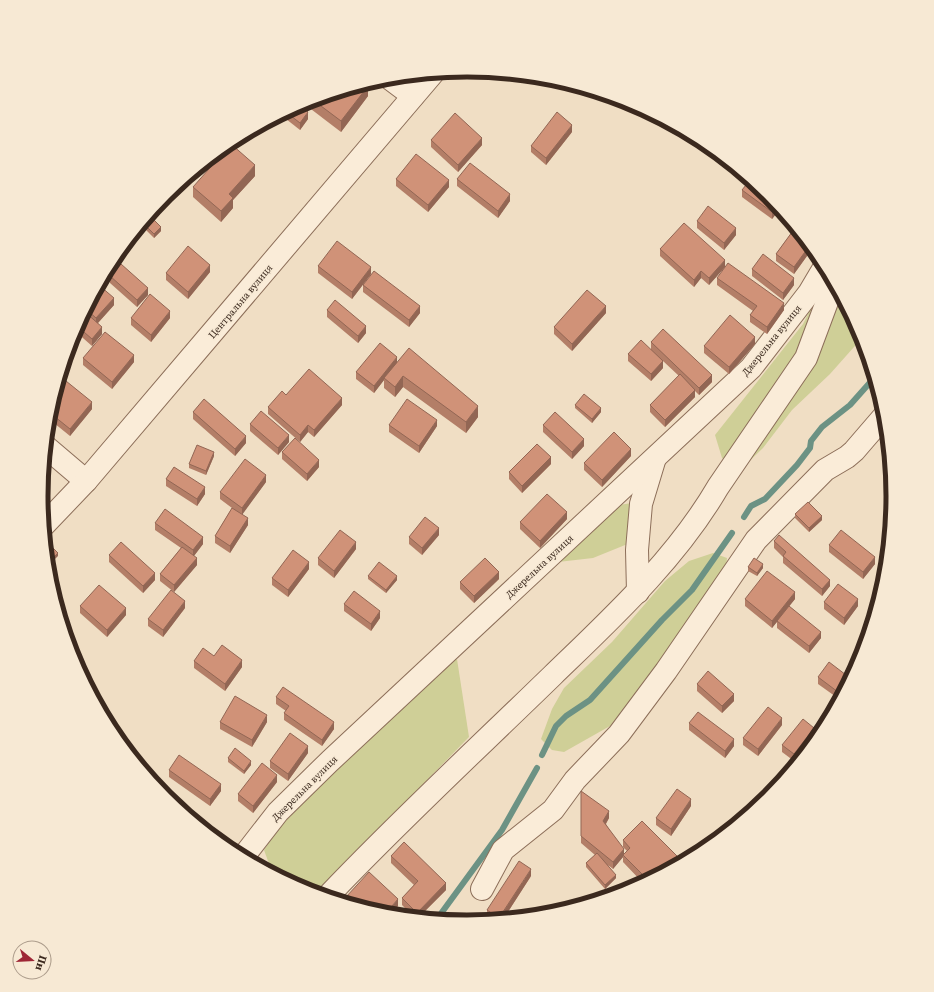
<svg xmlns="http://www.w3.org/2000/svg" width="934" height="992" viewBox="0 0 934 992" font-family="'Source Serif 4',serif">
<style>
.green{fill:#cfcf97}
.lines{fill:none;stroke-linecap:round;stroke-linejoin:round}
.stream{stroke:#6c9284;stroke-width:6}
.minor-casing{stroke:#8c6e59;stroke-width:24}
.minor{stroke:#faecd8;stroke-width:22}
.wall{fill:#b37e67}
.shaded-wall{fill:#926654}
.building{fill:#d09278;stroke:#926654}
.labels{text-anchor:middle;stroke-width:3;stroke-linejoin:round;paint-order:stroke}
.street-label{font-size:10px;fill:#3b291e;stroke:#f7e9d4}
.rim{fill:none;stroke:#3b291e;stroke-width:5}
</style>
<rect width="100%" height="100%" fill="#f0dec4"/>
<g class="green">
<path d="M826,268L862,338L830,374L792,410L763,448L738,472L722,458L715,435L803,324L825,280Z"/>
<path d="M632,503L635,541L593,558L558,562L619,505Z"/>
<path d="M713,553L727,558L726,570L650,676L610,726L564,752L552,750L541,739L552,709L564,688L612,642L665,581L689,561Z"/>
<path d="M457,659L469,737L317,893L304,889L272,872L264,850L280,825L403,701Z"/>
</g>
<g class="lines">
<g class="stream">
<path d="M744,517L751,506L765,499L797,465L810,448L811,441L822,427L850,405L874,378"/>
<path d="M542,755L556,726L566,716L590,700L662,620L692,590L732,533"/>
<path d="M437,919L502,830L537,768"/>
</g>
<defs>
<g id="minor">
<path d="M389,78L413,96"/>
<path d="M46,447L86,481"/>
<path d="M44,525L86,481L433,73"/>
<path d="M638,592L637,550L641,504L654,461"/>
<path d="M243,857L278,812L330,761L751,368L809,293L825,266"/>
<path d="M482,889L503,850L553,810L575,780L619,734L666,671L756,540L825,470L847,457L854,451L885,415"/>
<path d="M327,897C400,820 478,748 553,675C613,617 676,559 718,487L806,358L834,283"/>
</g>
</defs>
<use href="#minor" class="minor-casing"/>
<use href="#minor" class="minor"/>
</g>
<g class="wall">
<path d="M366,84L368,96L341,132L303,103Z"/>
<path d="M299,105L308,119L300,130L281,115Z"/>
<path d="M572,132L546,165L531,152V146Z"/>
<path d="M431,140L482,145L458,172L431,147Z"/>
<path d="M255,176L233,200V208L221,222L193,197V187Z"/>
<path d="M396,179L449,187L428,212L396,186Z"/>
<path d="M457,179L510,201L498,218L457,186Z"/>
<path d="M742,190L768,195L780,209L772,219L742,197Z"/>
<path d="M149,215L161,231L154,238L141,225Z"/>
<path d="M697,221L736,235L724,250L697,228Z"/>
<path d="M795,228L812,249L794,274L776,261V254Z"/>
<path d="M660,249L725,267L709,285L701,278L694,287L660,256Z"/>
<path d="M318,266L371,274L352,299L318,273Z"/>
<path d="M752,269L794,285L783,300L752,276Z"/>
<path d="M210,272L188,299L166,280V273Z"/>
<path d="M110,276L148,295L137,307L110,283Z"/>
<path d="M717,278L784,310L767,334L750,322V315L753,311L717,285Z"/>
<path d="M363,285L420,313L409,327L363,292Z"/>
<path d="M97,288L114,305L98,323L102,334L92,346L75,331Z"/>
<path d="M327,310L366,333L358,343L327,317Z"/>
<path d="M606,313L572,351L554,334V327Z"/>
<path d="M131,318H170L151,342L131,325Z"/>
<path d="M651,342L712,382L699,395L695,391V397L665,427L650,412V405L679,376L663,361V368L651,381L628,361V354L651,349Z"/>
<path d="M755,344L729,374L704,353V346Z"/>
<path d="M83,358L134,362L112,389L83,365Z"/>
<path d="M397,362L478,417L466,433L403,387L395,397L384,388V380L374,393L356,379V372Z"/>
<path d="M55,394L92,409L70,436L49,419V413Z"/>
<path d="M286,395L342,405L314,437L308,432L300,442L268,414V407Z"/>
<path d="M575,405L601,412L592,423L575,408Z"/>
<path d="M193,412L246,443L235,456L193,419Z"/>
<path d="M250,424L289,442L278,455L250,431Z"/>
<path d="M389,425L437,426L419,453L389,432Z"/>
<path d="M543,425L584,446L572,459L543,432Z"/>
<path d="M282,452L319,467L307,481L282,459Z"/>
<path d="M214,456L206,475L189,468V464Z"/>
<path d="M631,456L602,487L584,470V463Z"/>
<path d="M551,464L522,493L509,479V472Z"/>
<path d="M166,479L205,494L197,506L166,486Z"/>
<path d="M266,482L242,514L248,525L230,553L215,543V536L232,508L220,499V492Z"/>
<path d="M892,505L891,516L889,515V508Z"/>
<path d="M795,514L822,520L809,532L795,518Z"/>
<path d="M567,519L540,548L520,529V522Z"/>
<path d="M155,523L203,544L194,556L197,565L174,592L160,581V574L181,548L155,530Z"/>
<path d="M439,535L422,555L409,544V537Z"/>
<path d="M774,541L830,586L822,596L783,563V557L774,548Z"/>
<path d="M829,545L875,564L863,579L829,552Z"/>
<path d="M356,549L334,578L318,565V558Z"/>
<path d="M109,555L155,580L143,593L109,562Z"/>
<path d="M748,567L763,568L757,576L748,571Z"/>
<path d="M309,569L288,597L272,585V578Z"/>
<path d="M368,576L397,580L386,593L368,579Z"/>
<path d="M499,579L474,603L460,589V582Z"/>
<path d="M745,599H795L789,606L821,638L809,653L777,628V622L772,628L745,606Z"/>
<path d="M824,602L858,606L844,625L824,609Z"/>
<path d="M344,604L380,618L371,631L344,611Z"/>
<path d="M80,606L126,615L107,637L80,613Z"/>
<path d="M185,608L163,637L148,626V619Z"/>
<path d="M214,656L242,667L225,691L194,668V661Z"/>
<path d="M818,677L850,678L839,699L818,684Z"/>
<path d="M697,684L734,701L722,713L697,691Z"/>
<path d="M276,697L334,729L322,746L284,720V713L286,711L276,704Z"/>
<path d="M220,722H267L252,747L220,729Z"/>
<path d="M689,723L734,746L725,758L689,730Z"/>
<path d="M782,725L758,756L743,745V738Z"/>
<path d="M814,735L794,761L782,752V745Z"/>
<path d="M308,753L288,781L270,768V761Z"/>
<path d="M228,758L251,765L244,774L228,762Z"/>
<path d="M169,770L221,791L210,806L169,777Z"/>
<path d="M277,782L253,813L238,801V794Z"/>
<path d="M581,791L609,818L606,824L624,854L627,851L623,847V840L680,863L643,883L623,862V857L613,869L608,865L616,878L605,889L586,867V863L595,855L581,843Z"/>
<path d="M691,806L671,836L656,825V818Z"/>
<path d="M391,856L446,890L419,917H414L402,905V898L414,885L391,863Z"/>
<path d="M531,876L504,918L490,920L487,917V910Z"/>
<path d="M346,897L398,906L390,914H384L346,902Z"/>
</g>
<g class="shaded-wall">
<path d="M368,86V96L341,132V121Z"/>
<path d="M308,112V119L300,130V123Z"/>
<path d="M572,125V132L546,165V158Z"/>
<path d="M482,138V145L458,172V165Z"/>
<path d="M255,165V176L233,200V208L221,222V211L229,194Z"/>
<path d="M449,180V187L428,212V205Z"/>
<path d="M510,194V201L498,218V211Z"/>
<path d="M777,205L780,209L772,219V212Z"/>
<path d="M161,227V231L154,238V234Z"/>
<path d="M736,228V235L724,250V243Z"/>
<path d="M810,245L812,249L794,274V267Z"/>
<path d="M725,260V267L709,285V278Z"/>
<path d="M210,265V272L188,299V292Z"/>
<path d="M371,267V274L352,299V292Z"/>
<path d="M701,271V278L694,287V280Z"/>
<path d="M794,278V285L783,300V293Z"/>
<path d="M148,288V295L137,307V300Z"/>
<path d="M114,298V305L96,325V318Z"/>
<path d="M784,303V310L767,334V327Z"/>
<path d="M420,306V313L409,327V320Z"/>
<path d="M606,306V313L572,351V344Z"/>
<path d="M170,311V318L151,342V335Z"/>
<path d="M366,326V333L358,343V336Z"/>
<path d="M102,327V334L92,346V339Z"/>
<path d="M755,337V344L729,374V367Z"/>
<path d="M134,355V362L112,389V382Z"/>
<path d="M397,357V364L384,378V380L374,393V386Z"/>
<path d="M663,361V368L651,381V374Z"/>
<path d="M712,375V382L699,395V388Z"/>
<path d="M403,376V387L395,397V387Z"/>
<path d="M695,390V397L665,427V420Z"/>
<path d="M342,398V405L314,437V430Z"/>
<path d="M92,402V409L70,436V429Z"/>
<path d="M478,406V417L466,433V422Z"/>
<path d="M601,408V412L592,423V419Z"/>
<path d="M437,420V426L419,453V446Z"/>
<path d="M308,425V432L300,442V435Z"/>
<path d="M289,435V442L278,455V448Z"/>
<path d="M246,436V443L235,456V449Z"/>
<path d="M584,439V446L572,459V452Z"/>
<path d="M631,449V456L602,487V480Z"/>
<path d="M214,452V456L206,475V471Z"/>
<path d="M551,457V464L522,493V486Z"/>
<path d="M319,460V467L307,481V474Z"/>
<path d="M45,471V475L43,477V473Z"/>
<path d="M266,475V482L242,515V508Z"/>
<path d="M205,487V494L197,506V499Z"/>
<path d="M567,512V519L540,548V541Z"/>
<path d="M822,516V520L809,532V528Z"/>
<path d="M248,518V525L230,553V546Z"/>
<path d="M439,528V535L422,555V548Z"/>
<path d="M203,537V544L193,557V550Z"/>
<path d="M356,542V549L334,578V571Z"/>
<path d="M58,553V556L48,566V563Z"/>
<path d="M875,557V564L863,579V572Z"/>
<path d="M197,558V565L174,592V585Z"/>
<path d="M309,562V569L288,597V590Z"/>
<path d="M763,564V568L757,576V573Z"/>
<path d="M499,572V579L474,603V596Z"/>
<path d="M155,573V580L143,593V586Z"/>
<path d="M397,576V580L386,593V590Z"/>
<path d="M830,580V586L822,596V589Z"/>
<path d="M795,592V599L772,628V621Z"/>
<path d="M858,599V606L844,625V618Z"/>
<path d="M185,601V608L163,637V630Z"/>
<path d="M126,608V615L107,637V630Z"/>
<path d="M380,611V618L371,631V624Z"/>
<path d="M821,632V638L809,653V646Z"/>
<path d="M242,660V667L225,691V684Z"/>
<path d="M734,694V701L722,713V706Z"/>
<path d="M267,715V722L252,747V740Z"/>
<path d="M782,718V725L758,756V749Z"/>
<path d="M334,722V729L322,746V740Z"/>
<path d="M814,728V735L794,761V754Z"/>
<path d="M734,739V746L725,758V751Z"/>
<path d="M308,746V753L288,781V774Z"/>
<path d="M251,761V765L244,774V771Z"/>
<path d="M277,775V782L253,813V806Z"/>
<path d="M221,784V791L210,806V799Z"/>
<path d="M691,799V806L671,836V829Z"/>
<path d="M609,811V818L603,828V821Z"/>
<path d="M624,849V856L623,855V857L613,869V862Z"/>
<path d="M680,859V863L671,868Z"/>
<path d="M531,869V876L504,918L499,919Z"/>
<path d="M616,875V878L605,889V885Z"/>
<path d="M446,883V890L419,917H417V913Z"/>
<path d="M398,899V906L390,914H385Z"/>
</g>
<g class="building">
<path d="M366,84L368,86L341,121L313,100Z"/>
<path d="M299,105L308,112L300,123L286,112Z"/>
<path d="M557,112L572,125L546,158L531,146Z"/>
<path d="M455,113L482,138L458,165L431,140Z"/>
<path d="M231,144L255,165L229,194L233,198L221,211L193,187Z"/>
<path d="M416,154L449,180L428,205L396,179Z"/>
<path d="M470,163L510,194L498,211L457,179Z"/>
<path d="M750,180L768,195L777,205L772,212L742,190Z"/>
<path d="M708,206L736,228L724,243L697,221Z"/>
<path d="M149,215L161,227L154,234L143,223Z"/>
<path d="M684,223L725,260L709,278L701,271L694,280L660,249Z"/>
<path d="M795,228L810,245L794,267L776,254Z"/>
<path d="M337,241L371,267L352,292L318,266Z"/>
<path d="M188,246L210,265L188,292L166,273Z"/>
<path d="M763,254L794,278L783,293L752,269Z"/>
<path d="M728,263L784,303L767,327L750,315L757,306L717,278Z"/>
<path d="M121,264L148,288L137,300L110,276Z"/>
<path d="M374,271L420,306L409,320L363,285Z"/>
<path d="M100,286L114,298L96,318L86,309L97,288Z"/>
<path d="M587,290L606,306L572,344L554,327Z"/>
<path d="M150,294L170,311L151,335L131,318Z"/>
<path d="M335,300L366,326L358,336L327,310Z"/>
<path d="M85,312L102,327L92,339L77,326Z"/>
<path d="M730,315L755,337L729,367L704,346Z"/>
<path d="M663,329L712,375L699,388L651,342Z"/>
<path d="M105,332L134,355L112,382L83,358Z"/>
<path d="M641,340L663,361L651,374L628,354Z"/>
<path d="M380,343L397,357L374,386L356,372Z"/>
<path d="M409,348L478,406L466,422L403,376L395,387L384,378Z"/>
<path d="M309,369L342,398L314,430L308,425L300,435L268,407L282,391L286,395Z"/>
<path d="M680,374L695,390L665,420L650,405Z"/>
<path d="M66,381L92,402L70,429L49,412L55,394Z"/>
<path d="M584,394L601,408L592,419L575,405Z"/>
<path d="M204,399L246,436L235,449L193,412Z"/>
<path d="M407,399L437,420L419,446L389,425Z"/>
<path d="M261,411L289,435L278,448L250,424Z"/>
<path d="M555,412L584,439L572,452L543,425Z"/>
<path d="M614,432L631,449L602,480L584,463Z"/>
<path d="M295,438L319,460L307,474L282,452Z"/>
<path d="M537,444L551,457L522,486L509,472Z"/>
<path d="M197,445L214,452L206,471L189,464Z"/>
<path d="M245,459L266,475L242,508L220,492Z"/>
<path d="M174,467L205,487L197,499L166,479Z"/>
<path d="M547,494L567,512L540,541L520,522Z"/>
<path d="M808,502L822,516L809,528L795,514Z"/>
<path d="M892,505V510L889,508Z"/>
<path d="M232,508L248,518L230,546L215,536Z"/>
<path d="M165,509L203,537L193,550L155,523Z"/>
<path d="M425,517L439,528L422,548L409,537Z"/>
<path d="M340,530L356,542L334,571L318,558Z"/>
<path d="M841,530L875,557L863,572L829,545Z"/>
<path d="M779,535L830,580L822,589L783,556L786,552L774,541Z"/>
<path d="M45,540L58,553L48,563Z"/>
<path d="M121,542L155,573L143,586L109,555Z"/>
<path d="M182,547L197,558L174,585L160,574Z"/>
<path d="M293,550L309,562L288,590L272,578Z"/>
<path d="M485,558L499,572L474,596L460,582Z"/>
<path d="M754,558L763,564L757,573L748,567Z"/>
<path d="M379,562L397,576L386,590L368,576Z"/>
<path d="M767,571L795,592L772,621L745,599Z"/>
<path d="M838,584L858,599L844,618L824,602Z"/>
<path d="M99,585L126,608L107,630L80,606Z"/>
<path d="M171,590L185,601L163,630L148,619Z"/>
<path d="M354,591L380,611L371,624L344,604Z"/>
<path d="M789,606L821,632L809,646L777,621Z"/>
<path d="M222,645L242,660L225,684L194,661L203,648L214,656Z"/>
<path d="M829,662L850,678L842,695L818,677Z"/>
<path d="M708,671L734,694L722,706L697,684Z"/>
<path d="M283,687L334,722L322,740L284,713L289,706L276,697Z"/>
<path d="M235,696L267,715L252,740L220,722Z"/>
<path d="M768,707L782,718L758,749L743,738Z"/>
<path d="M698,712L734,739L725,751L689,723Z"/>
<path d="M803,719L814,728L794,754L782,745Z"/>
<path d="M290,733L308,746L288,774L270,761Z"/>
<path d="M235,748L251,761L244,771L228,758Z"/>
<path d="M179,755L221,784L210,799L169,770Z"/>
<path d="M262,763L277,775L253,806L238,794Z"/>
<path d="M677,789L691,799L671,829L656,818Z"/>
<path d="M581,791L609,811L603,821L624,849L613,862L581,836Z"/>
<path d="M642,821L680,859L671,868L648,880L623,855L630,848L623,840Z"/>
<path d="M404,842L446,883L417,913L402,898L418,881L391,856Z"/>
<path d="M597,853L616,875L605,885L586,863Z"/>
<path d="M519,861L531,869L499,918L487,910Z"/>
<path d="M369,872L398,899L385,914L354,905L346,897Z"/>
<path d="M623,886L627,890L614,894Z"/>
</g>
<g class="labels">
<g class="street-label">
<text transform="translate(240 301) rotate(-50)" y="4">Центральна вулиця</text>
<text transform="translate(771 340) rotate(-51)" y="4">Джерельна вулиця</text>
<text transform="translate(539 566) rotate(-43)" y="4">Джерельна вулиця</text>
<text transform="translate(304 788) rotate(-45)" y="4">Джерельна вулиця</text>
</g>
</g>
<path d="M0 0H934V992H0ZM48 496a419 419 0 1 1 838 0a419 419 0 1 1-838 0Z" fill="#f7e9d4" fill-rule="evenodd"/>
<path class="rim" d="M48 496a419 419 0 1 1 838 0a419 419 0 1 1-838 0Z"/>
<g transform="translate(32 960) rotate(108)"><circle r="19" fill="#f7e9d4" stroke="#ac9c8b"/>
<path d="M0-3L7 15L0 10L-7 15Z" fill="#9e2635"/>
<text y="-6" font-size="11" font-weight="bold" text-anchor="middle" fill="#3b291e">Пн</text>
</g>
</svg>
